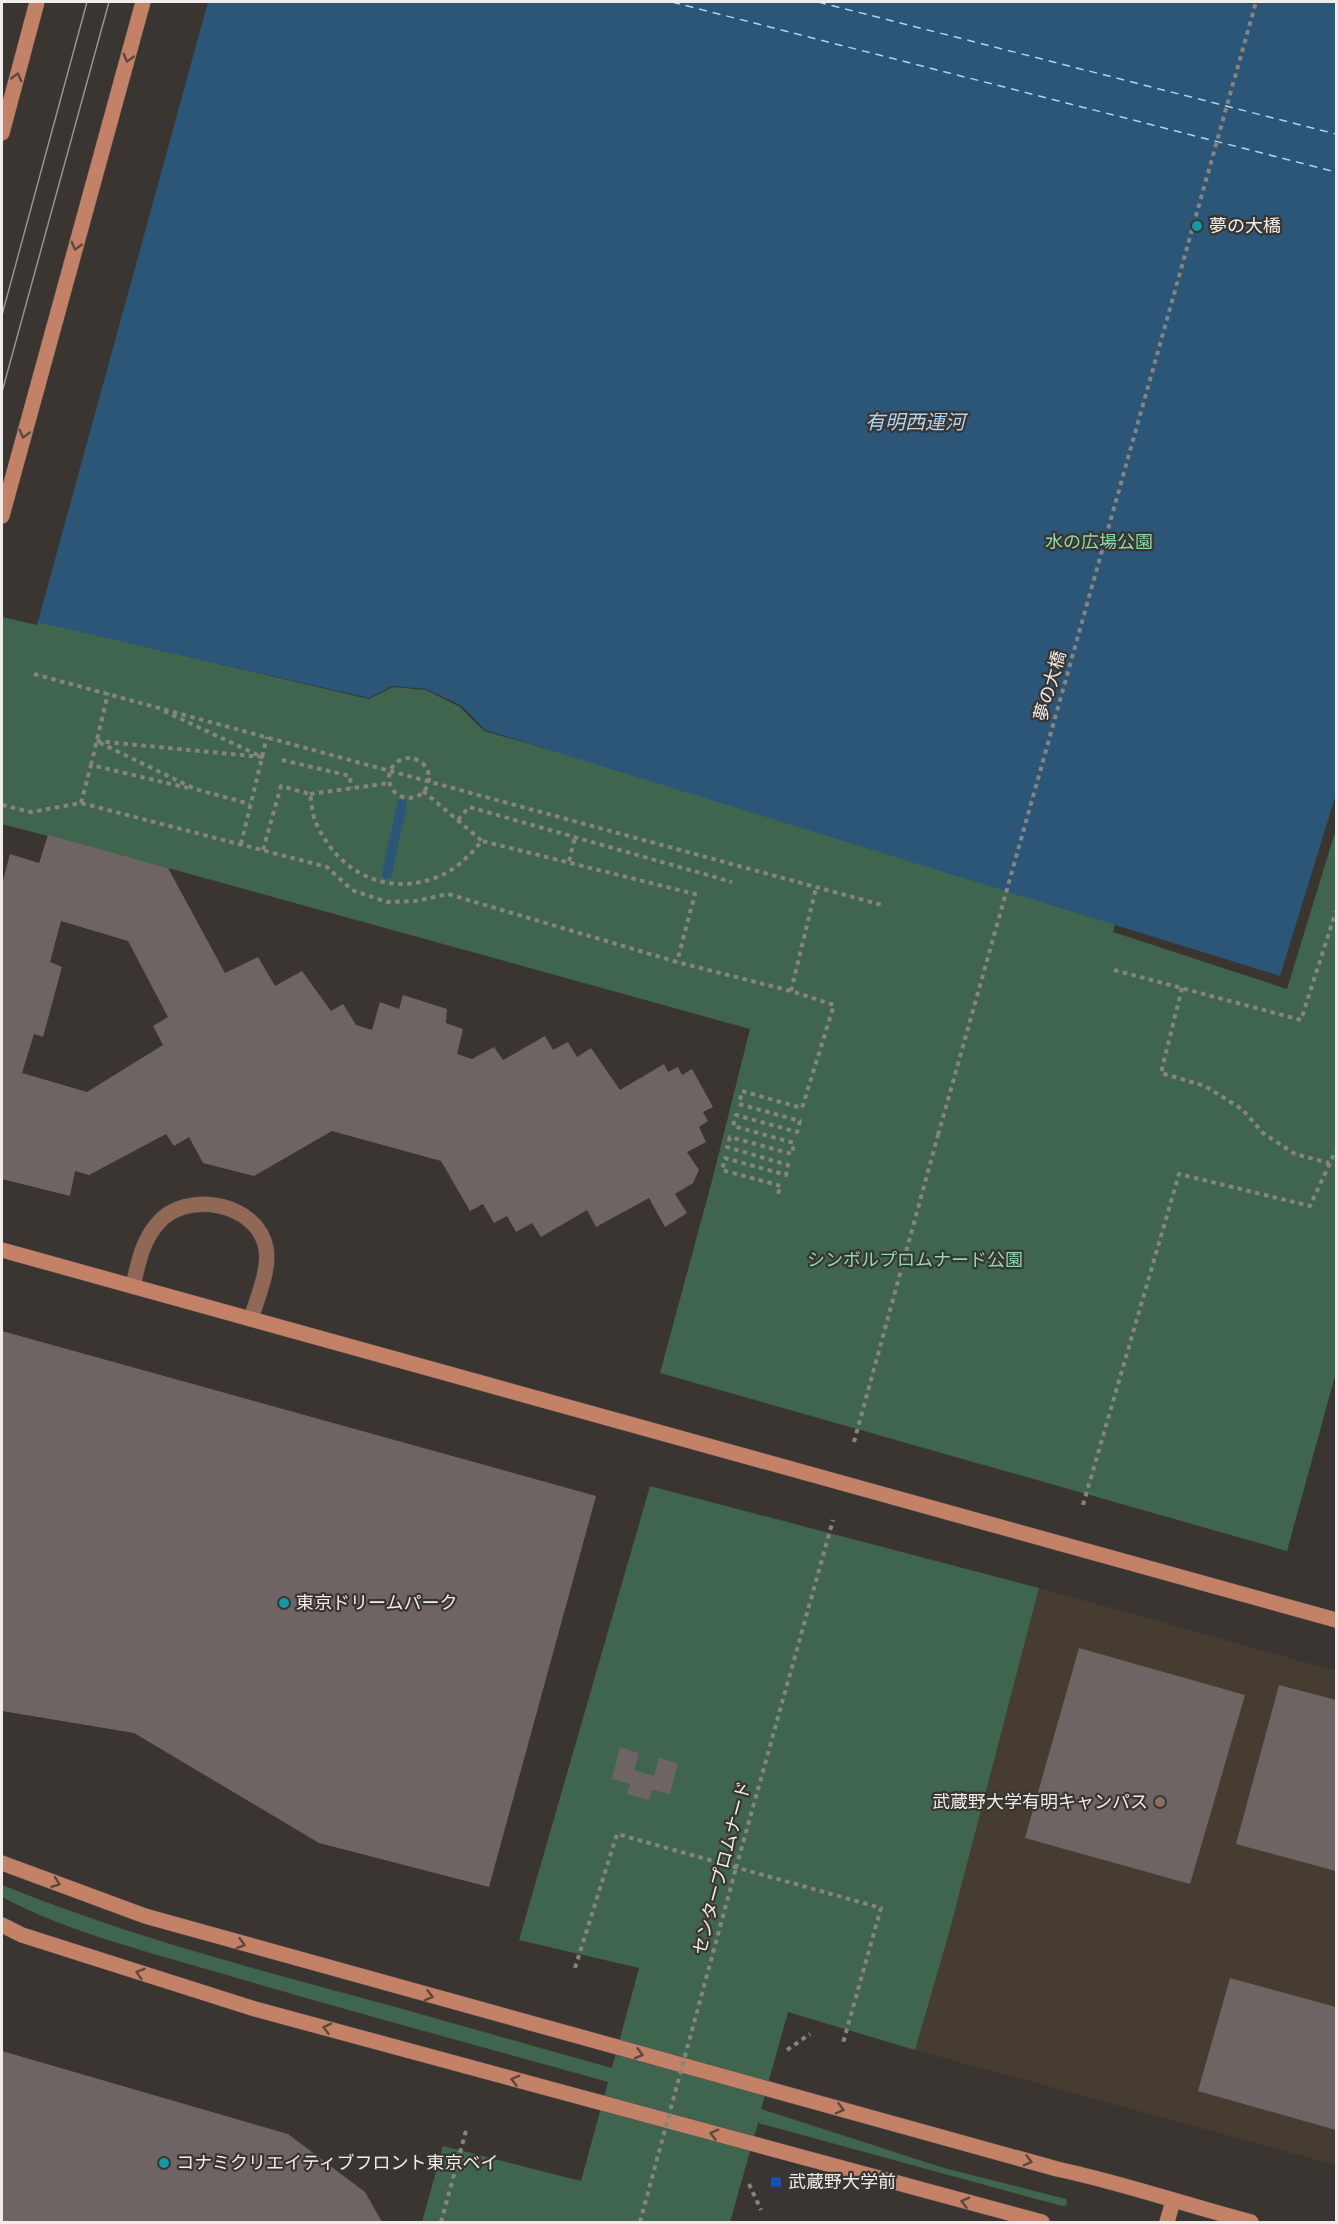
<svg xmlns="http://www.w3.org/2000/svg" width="1338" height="2224" viewBox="0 0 1338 2224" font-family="Overpass,'Noto Sans JP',sans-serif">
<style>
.built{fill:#473c32}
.green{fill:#3f654f}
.water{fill:#2b5677}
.pier{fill:#3a3530}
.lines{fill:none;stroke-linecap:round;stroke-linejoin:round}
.stream{stroke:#2b5677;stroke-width:10}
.ferry{stroke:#acd4f4;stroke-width:1.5;stroke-dasharray:8 6;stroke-linecap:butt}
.building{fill:#6e6463;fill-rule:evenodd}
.lane-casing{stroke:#57524e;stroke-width:16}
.secondary-casing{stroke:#57524e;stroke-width:16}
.path{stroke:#88837f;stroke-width:4;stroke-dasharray:4.5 4.5;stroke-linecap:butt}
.lane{stroke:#916856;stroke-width:15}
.secondary{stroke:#c38267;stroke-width:15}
.tram{stroke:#97928e;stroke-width:1.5}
.path-bridge{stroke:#88837f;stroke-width:4;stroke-dasharray:4.5 4.5;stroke-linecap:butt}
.oneway{stroke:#5c483e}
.culture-dot{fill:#0f9aa8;stroke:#3a3530;stroke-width:2}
.education-dot{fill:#8d6e63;stroke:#3a3530;stroke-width:2}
.transit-dot{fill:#1a4fb4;stroke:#3a3530;stroke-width:2}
.labels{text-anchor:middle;stroke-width:4.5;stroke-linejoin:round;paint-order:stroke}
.poi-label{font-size:18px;fill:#f0ece9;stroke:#3a3530;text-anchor:start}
.park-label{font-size:18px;fill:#89daac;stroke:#3a3530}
.street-label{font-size:18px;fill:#f0ece9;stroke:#3a3530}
.water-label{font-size:20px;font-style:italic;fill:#acd4f4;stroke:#3a3530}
</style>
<rect width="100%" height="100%" fill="#3a3530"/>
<path class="built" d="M1039,1588L1336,1671V2165L915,2050L949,1933Z"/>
<g class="green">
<path d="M1336,2L1113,932L1287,989L1336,829V1372L1287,1551L660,1373L713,1177L750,1029L168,868L2,824V613L369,699L393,687L426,690L460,707L484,731L906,851Z"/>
<path d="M650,1486L1039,1588L949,1933L915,2050L788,2012L761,2109L944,2168L1066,2199L1067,2205L1062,2206L758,2123L730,2222H422L443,2146L581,2181L608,2082C479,2046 349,2011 220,1973C146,1951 70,1933 2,1897V1885C105,1927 211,1957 318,1986C416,2012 514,2041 612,2068L639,1968L519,1940Z"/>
</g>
<path class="water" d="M2,2H1336V794L1280,976L485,730L462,706L426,689L392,686L369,698L2,614Z"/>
<path class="pier" d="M2,2H208L37,625L2,617Z"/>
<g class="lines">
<path class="stream" d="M387,874L402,804"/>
<g class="ferry">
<path d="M672,2L1336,172"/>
<path d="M818,2L1336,134"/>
</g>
</g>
<g class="building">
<path d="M48,835L168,868L225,973L258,957L275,986L302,971L331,1011L343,1004L356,1025L372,1030L380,1002L399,1009L403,995L447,1009L446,1023L463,1029L457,1054L472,1059L494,1047L503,1060L545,1036L553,1050L568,1042L577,1057L591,1048L620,1090L664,1064L668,1072L678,1067L682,1075L692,1069L713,1107L703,1112L708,1121L699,1127L706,1142L687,1152L699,1170L693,1183L675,1194L687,1213L665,1227L649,1198L596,1227L587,1210L541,1237L532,1223L516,1232L507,1216L494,1223L483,1204L470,1211L441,1161L332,1131L254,1176L203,1163L189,1137L174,1146L166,1134L89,1175L75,1171L70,1196L2,1179V884L10,854L39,863ZM61,921L128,941L168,1017L153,1026L163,1045L87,1092L22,1073L34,1034L43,1037L62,967L50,962Z"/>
<path d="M2,1331L596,1496L489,1887L319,1843L134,1733L2,1711Z"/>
<path d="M1079,1648L1245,1695L1190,1884L1025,1838Z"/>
<path d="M1279,1685L1336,1700V1871L1236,1844Z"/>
<path d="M620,1747L639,1753L634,1770L654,1776L659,1758L678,1763L670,1794L652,1790L649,1800L627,1794L630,1784L612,1779Z"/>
<path d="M1230,1978L1336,2007V2130L1198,2091Z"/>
<path d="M2,2051L288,2134L365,2192L382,2222H2Z"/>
</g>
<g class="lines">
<defs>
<path id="lane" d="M133,1286C138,1264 142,1241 158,1223C186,1190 257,1202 266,1248C270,1270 257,1298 251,1319"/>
<g id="secondary">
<path d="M2,133L37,2"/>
<path d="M2,516L143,2"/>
<path d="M2,1250L1336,1620"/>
<path d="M2,1863L145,1916L1057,2169C1123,2183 1186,2205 1251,2222"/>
<path d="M2,1925L22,1935L255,2009L1042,2222"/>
<path d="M1167,2222L1173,2201"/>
</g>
</defs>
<use href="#lane" class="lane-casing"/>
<use href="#secondary" class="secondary-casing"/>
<g class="path">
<path d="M34,674L882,905"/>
<path d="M164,711L262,757L96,741L195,789L250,804"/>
<circle cx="409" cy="778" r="20"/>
<path d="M282,760L350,776L351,788"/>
<path d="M91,765L108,693"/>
<path d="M423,791L482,841"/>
<path d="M310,794L390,783"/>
<path d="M81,803L91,765L188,788"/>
<path d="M2,805L31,812L81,803L327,867L352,890L387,902L416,901L448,894L677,962L791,991L834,1005L802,1108L742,1091L739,1104L800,1121L797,1132L736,1115L733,1126L794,1143L792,1154L730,1137L727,1147L788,1165L786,1175L725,1158L722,1170L781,1186L777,1196"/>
<path d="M458,820L469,807L732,882"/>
<path d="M241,844L267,737"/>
<path d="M263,850L281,786L310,794C312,804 312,816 317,825C339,872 385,896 435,878C455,871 469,856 482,841L695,894L677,962"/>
<path d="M569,861L575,837"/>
<path d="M1114,970L1301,1020L1336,911"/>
<path d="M1182,988L1161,1073L1205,1086L1242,1109L1263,1133L1295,1154L1329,1163"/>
<path d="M791,991L816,888"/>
<path d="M854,1442L938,1135"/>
<path d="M1083,1505L1179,1174L1310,1206L1336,1150"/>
<path d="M736,1868L833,1520"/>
<path d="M575,1968L617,1834L881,1908L843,2043"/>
<path d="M787,2050L810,2034"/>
<path d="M749,2184L761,2210"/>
<path d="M441,2222L467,2127"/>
</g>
<use href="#lane" class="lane"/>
<use href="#secondary" class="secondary"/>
<g class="tram">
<path d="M2,315L87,2"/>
<path d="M2,392L109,2"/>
</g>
<g class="path-bridge">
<path d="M938,1135L1256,2"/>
<path d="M640,2222L736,1868"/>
</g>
</g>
<defs><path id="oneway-chevron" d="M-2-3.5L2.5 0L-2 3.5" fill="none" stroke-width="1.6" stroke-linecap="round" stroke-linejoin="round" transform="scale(1.5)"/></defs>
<g class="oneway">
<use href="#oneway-chevron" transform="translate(128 58) rotate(105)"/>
<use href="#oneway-chevron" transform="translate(17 77) rotate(-75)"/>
<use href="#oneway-chevron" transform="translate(76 246) rotate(105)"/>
<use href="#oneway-chevron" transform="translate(24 434) rotate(105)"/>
<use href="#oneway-chevron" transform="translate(56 1883) rotate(20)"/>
<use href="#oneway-chevron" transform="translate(241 1944) rotate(16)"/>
<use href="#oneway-chevron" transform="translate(140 1973) rotate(-163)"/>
<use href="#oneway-chevron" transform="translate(429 1996) rotate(15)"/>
<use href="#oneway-chevron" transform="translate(327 2028) rotate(-165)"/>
<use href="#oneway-chevron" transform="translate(639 2054) rotate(15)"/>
<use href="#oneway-chevron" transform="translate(515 2080) rotate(-165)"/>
<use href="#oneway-chevron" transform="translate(840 2109) rotate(15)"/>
<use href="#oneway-chevron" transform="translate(714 2134) rotate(-165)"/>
<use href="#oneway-chevron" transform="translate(1028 2161) rotate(15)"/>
<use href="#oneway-chevron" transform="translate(965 2202) rotate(-165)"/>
</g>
<g class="culture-dot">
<circle cx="1197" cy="226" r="6"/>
<circle cx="284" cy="1603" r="6"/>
<circle cx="164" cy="2163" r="6"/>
</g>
<circle class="education-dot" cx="1160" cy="1802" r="6"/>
<rect class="transit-dot" x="770" y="2176" width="12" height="12" rx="3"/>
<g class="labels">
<g class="poi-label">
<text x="1209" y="232">夢の大橋</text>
<text x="296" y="1609">東京ドリームパーク</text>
<text x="1148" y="1808" text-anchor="end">武蔵野大学有明キャンパス</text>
<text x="176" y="2169">コナミクリエイティブフロント東京ベイ</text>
<text x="788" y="2188">武蔵野大学前</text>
</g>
<g class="park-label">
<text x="1099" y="548">水の広場公園</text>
<text x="915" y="1266">シンボルプロムナード公園</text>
</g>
<g class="street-label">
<text transform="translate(1050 686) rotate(-74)" y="6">夢の大橋</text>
<text transform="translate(722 1868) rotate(-75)" y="6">センタープロムナード</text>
</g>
<g class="water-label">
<text x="915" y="429">有明西運河</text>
</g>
</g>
<rect width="1338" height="2224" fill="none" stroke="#f0ece9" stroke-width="6"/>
</svg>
